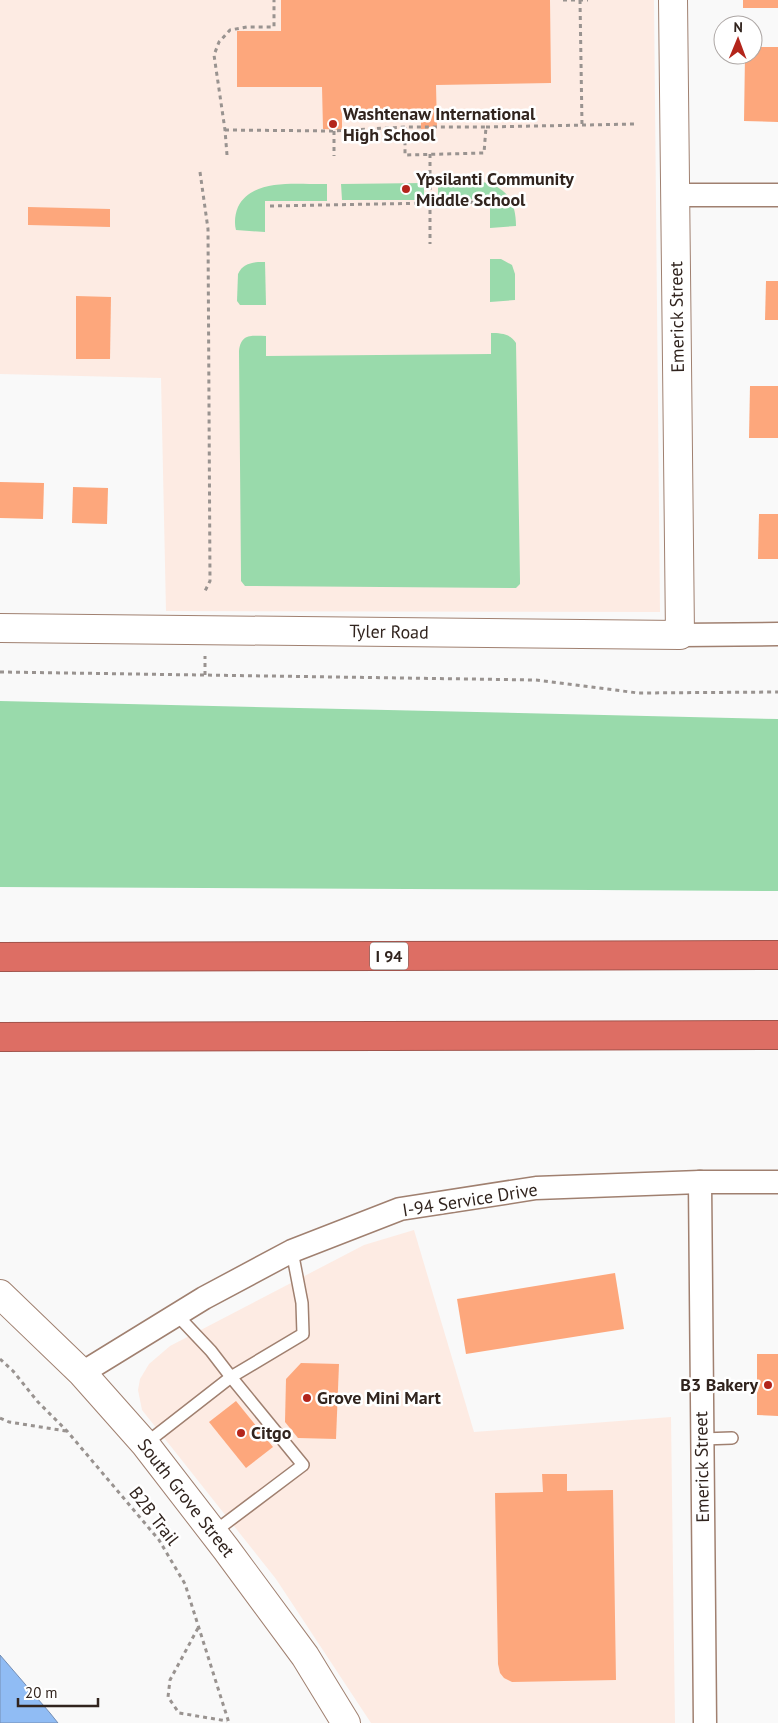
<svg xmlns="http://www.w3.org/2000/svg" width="778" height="1723" viewBox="0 0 778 1723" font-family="'PT Sans',sans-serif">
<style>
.built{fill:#fdebe3}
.green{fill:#99daab}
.water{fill:#90bcf4;stroke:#748eb4}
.building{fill:#fda77c}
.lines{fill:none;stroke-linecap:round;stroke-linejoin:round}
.service-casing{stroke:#a08070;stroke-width:14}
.minor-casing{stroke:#a08070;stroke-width:25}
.tertiary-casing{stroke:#a08070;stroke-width:30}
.secondary-casing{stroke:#a08070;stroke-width:30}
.motorway-casing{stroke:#a1544c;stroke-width:30}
.path{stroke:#999390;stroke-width:3;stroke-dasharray:4 4;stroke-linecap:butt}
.service{stroke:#fff;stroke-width:11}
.minor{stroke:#fff;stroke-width:22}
.tertiary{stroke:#fff;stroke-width:28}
.secondary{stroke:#fff;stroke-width:28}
.motorway{stroke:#dd6e64;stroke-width:28}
.poi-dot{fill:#b3251b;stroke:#fff;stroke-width:2}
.labels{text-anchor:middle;stroke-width:5;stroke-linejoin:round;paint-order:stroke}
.shield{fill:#fff;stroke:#6f6662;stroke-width:1}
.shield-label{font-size:16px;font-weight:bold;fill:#31241e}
.poi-label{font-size:18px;font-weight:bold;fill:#31241e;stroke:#fff;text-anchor:start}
.street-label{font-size:18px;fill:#31241e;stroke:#fff}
</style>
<rect width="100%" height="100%" fill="#f9f9f9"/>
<g class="built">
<path d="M0,0H654L660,612L166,611L161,378L0,374Z"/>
<path d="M414,1230L474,1432L671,1417L675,1723H371L276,1579L142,1410L138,1390L140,1379L149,1364L170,1346L364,1245Z"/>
</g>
<g class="green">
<path d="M483,182C507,187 516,202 516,226L490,228V199L438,200V183Z"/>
<path d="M424,183V200H342L341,184Z"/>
<path d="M327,184V201H265V232L236,230C234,223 235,214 238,207C253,177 299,185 327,184Z"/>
<path d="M490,259H501L512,265L515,274V300L490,302Z"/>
<path d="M258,262H265L266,305H240L237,301L238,274C242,265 249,263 258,262Z"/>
<path d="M491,333C501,333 511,334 516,343L520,580V584L516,588L245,586L241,581V575L239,351C241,333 252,336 266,336V356L491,354Z"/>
<path d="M0,701L778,719V891L0,887Z"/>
</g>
<path class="water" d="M0,1655L50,1713L58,1723H0Z"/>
<g class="building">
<path d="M281,0H550L551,83L436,85L437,128L421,129V110L342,112V130L323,129L322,87H237V31H281Z"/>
<rect x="743" y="0" width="35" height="8"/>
<path d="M753,47H778V122L744,121L745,55H753Z"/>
<path d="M28,207L110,209V227L28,225Z"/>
<path d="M766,281H778V320H765Z"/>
<path d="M76,296L111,297L110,359H76Z"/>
<path d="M750,386H778V438H749Z"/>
<path d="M0,482L44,483L43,519L0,518Z"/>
<path d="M73,487L108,488L107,524L72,523Z"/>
<path d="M759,514H778V559H758Z"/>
<path d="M615,1273L624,1329L466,1354L457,1299Z"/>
<path d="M757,1354H778V1416L757,1415Z"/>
<path d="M301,1363L339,1364L336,1439L298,1438L285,1422L286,1379Z"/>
<path d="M236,1401L273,1447L246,1468L209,1422Z"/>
<path d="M542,1474H567V1491L613,1490L616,1680L512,1682L504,1678L500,1673L498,1664L495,1493L543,1492Z"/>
</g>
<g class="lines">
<defs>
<g id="service">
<path d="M177,1315L211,1351L231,1377L303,1334L302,1303L292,1251"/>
<path d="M702,1439L732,1438"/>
<path d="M145,1444L231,1377L303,1465L214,1532"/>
</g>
<g id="minor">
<path d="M675,195H778"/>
<path d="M680,635L778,634"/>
<path d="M700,1182L705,1723"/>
<path d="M82,1373L204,1298L292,1251L400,1209L536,1188L700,1182H778"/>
</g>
<path id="tertiary" d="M0,628L680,635L673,0"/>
<path id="secondary" d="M0,1294L82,1373L145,1444L226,1549L305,1656L346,1723"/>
<g id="motorway">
<path d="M0,957L778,955"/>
<path d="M0,1037L778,1035"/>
</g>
</defs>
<use href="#service" class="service-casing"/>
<use href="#minor" class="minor-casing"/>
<use href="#tertiary" class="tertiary-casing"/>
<use href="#secondary" class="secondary-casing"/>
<use href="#motorway" class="motorway-casing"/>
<g class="path">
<path d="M563,0H588"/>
<path d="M580,0L582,125"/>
<path d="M486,127L635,124"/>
<path d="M225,130L334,131L405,127H486L484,153L405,155V127"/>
<path d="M334,131V156"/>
<path d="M430,154V244"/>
<path d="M227,155L225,130L214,55L219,42L230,30L247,27H274V0"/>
<path d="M200,172L208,229L210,581L204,593"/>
<path d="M270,206L486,202"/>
<path d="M0,672L536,680L638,693L778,692"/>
<path d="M205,675V656"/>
<path d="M0,1359L13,1371L38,1402L67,1431L159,1540L185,1584L229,1723"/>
<path d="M0,1418L9,1422L66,1431"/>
<path d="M198,1628L170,1680L168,1697L179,1713L227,1721"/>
</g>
<use href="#service" class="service"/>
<use href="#minor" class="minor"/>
<use href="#tertiary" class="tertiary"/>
<use href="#secondary" class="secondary"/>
<use href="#motorway" class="motorway"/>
</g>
<g class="poi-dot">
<circle cx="333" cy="124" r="5"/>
<circle cx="406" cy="189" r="5"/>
<circle cx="768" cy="1385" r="5"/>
<circle cx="307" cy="1398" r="5"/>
<circle cx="241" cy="1433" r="5"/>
</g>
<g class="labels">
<rect class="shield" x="370" y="942.5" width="38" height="27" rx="4"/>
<g class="shield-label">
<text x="389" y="962">I 94</text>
</g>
<g class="poi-label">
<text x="343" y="120">Washtenaw International<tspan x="343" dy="21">High School</tspan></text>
<text x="416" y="185">Ypsilanti Community<tspan x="416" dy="21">Middle School</tspan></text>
<text x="758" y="1391" text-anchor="end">B3 Bakery</text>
<text x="317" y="1404">Grove Mini Mart</text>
<text x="251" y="1439">Citgo</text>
</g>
<g class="street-label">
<text transform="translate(677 317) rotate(-91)" y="6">Emerick Street</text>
<text transform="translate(389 632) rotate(1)" y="6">Tyler Road</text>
<text transform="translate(470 1200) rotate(-9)" y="6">I-94 Service Drive</text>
<text transform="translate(702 1467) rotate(-91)" y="6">Emerick Street</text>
<text transform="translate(186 1498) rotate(52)" y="6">South Grove Street</text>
<text transform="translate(154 1516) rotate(52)" y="6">B2B Trail</text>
</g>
</g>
<g transform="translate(738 40) rotate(1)"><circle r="24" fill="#ffffff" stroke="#ada7a5"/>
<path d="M0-4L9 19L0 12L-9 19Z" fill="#b3251b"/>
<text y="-8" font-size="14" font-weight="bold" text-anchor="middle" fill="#31241e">N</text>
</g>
<path d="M18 1698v8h80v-8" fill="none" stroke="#31241e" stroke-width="2.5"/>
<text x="25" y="1698" font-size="15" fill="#31241e" stroke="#ffffff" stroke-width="4" paint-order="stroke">20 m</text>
</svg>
